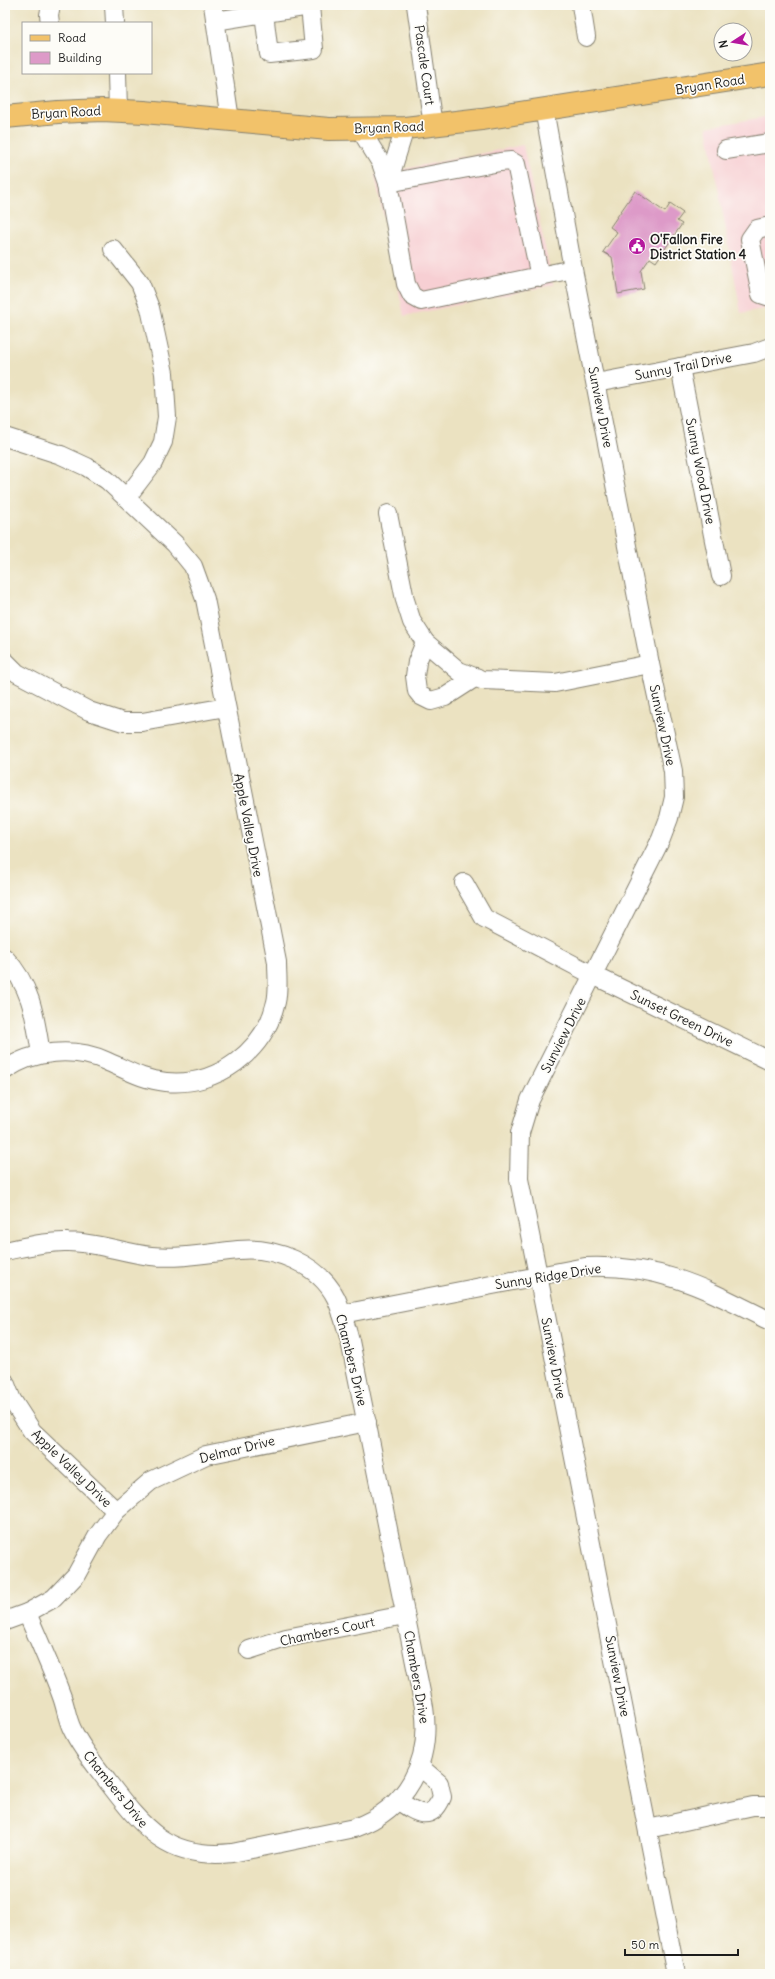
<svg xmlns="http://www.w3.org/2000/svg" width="775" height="1979" viewBox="0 0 775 1979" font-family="Delius,sans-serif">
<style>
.built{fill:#f7cfd3}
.building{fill:#dd9ac8}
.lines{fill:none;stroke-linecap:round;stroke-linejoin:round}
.minor-casing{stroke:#847f6e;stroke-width:20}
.major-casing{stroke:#847f6e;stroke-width:24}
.minor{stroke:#fff;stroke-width:18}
.major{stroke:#f2c26a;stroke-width:22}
.labels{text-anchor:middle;stroke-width:3.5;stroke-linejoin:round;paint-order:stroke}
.street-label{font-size:13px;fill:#1c1c1c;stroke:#fdfcf7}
.poi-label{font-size:13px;font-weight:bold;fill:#1c1c1c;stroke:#fdfcf7;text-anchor:start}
</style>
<rect width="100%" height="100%" fill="#fdfcf7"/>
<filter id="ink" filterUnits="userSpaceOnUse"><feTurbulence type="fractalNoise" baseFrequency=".025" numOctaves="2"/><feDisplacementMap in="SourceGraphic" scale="8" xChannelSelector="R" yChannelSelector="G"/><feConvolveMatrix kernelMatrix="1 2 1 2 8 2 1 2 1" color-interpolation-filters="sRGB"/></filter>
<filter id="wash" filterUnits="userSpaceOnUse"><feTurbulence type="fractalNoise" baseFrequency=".012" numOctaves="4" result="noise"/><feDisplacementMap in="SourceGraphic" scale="16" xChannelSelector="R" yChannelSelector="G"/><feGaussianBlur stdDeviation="0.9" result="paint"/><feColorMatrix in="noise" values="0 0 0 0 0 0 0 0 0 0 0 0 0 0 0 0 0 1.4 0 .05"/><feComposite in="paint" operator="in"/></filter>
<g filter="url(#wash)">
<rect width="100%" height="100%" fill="#ebe2c1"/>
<g class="built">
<path d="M770,116V308L741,313L707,127Z"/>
<path d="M523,145L553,285L404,316L375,175Z"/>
</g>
<g id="blocks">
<path class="building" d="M635,191L665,212L670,204L683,213L677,221L682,224L656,262L650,258L641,271L644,289L618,294L612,257L603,252L617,232L610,227Z"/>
</g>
</g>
<g filter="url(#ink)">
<use href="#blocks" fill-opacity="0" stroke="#847f6e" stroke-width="1"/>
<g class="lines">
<defs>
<g id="minor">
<path d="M114,5L115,23"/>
<path d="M213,5L230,120"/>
<path d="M416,5L433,126"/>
<path d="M581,5L586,37"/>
<path d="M215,21L310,6L314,49L269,54L263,5"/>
<path d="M50,23L49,15L51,5"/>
<path d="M117,73L118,111"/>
<path d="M544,109L573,269L650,664L673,771L674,797L669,818L661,839L530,1100L520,1133L519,1179L676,1974"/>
<path d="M360,129L381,163L388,183"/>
<path d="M726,150L770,143"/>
<path d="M388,183L405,128"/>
<path d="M770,226L757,229L750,239L761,294L770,297"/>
<path d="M113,249L140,283L150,308L164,373L167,417L163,442L153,463L127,497"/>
<path d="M540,277L516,164L511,161L500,162L388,183L406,284L412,296L421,301L573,269"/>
<path d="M680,367L721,576"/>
<path d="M596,383L754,353L770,347"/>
<path d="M5,437L61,455L87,467L107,480L175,544L193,566L205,599L277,962C277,975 279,989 276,1002C265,1051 217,1087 166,1082C143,1080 127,1070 106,1061C75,1047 33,1050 5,1070"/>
<path d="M388,514L405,600L412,622L425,642L459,671L482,680L555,683L650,664"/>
<path d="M425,642L417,662L415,676L417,691L421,696L431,701L445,697L476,677"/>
<path d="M5,661L17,673L89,711L123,722H142L226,707"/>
<path d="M464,883L484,918L593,975L770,1061"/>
<path d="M5,958C32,987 35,1017 41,1054"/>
<path d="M5,1251C25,1247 47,1241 68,1242C96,1242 123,1253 151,1256C181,1259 209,1253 238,1250C274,1246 319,1264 336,1298C342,1311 346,1327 350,1341L424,1707C432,1762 407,1809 354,1828L232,1853C168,1860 143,1828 108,1782C95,1765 81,1748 72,1729C67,1719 66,1708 62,1697C52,1669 39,1641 27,1613"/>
<path d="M342,1314L585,1267C662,1264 704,1288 770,1321"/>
<path d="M5,1382L12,1400L32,1431L116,1511"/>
<path d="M5,1621L27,1613L54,1598L76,1575L98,1535L116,1511L151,1481L206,1455L367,1422"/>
<path d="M249,1650L286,1638L405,1615"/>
<path d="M399,1801C416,1813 431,1823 442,1797L439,1783L419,1766"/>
<path d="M648,1829L753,1806H770"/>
</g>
<path id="major" d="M5,117L58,112L102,110L144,112L329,129L405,128L482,119L770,74"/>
</defs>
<use href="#minor" class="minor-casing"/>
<use href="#major" class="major-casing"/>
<use href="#minor" class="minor"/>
<use href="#major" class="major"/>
</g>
</g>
<defs>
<symbol id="civic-disc" viewBox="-11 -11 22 22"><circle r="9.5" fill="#b5179e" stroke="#fdfcf7"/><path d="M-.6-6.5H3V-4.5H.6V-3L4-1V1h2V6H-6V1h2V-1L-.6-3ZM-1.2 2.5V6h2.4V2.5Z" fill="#fff"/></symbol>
</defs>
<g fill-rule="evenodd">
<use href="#civic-disc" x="627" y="236" width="20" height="20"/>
</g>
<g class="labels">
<g class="street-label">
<text transform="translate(425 65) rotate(82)" y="5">Pascale Court</text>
<text transform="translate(710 84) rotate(-9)" y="5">Bryan Road</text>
<text transform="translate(66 112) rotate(-3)" y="5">Bryan Road</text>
<text transform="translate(389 127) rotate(-2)" y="5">Bryan Road</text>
<text transform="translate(683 366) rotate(-11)" y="5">Sunny Trail Drive</text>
<text transform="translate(601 407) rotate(79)" y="5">Sunview Drive</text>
<text transform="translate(701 471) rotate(79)" y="5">Sunny Wood Drive</text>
<text transform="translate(663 725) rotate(78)" y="5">Sunview Drive</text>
<text transform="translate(249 825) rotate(79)" y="5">Apple Valley Drive</text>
<text transform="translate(682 1018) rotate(26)" y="5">Sunset Green Drive</text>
<text transform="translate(563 1035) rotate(-63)" y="5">Sunview Drive</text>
<text transform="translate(548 1276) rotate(-9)" y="5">Sunny Ridge Drive</text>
<text transform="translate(554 1358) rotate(79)" y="5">Sunview Drive</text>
<text transform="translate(352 1360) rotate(76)" y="5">Chambers Drive</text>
<text transform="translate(237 1449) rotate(-14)" y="5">Delmar Drive</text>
<text transform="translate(72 1468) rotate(44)" y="5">Apple Valley Drive</text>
<text transform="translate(327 1631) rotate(-12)" y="5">Chambers Court</text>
<text transform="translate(618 1676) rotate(79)" y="5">Sunview Drive</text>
<text transform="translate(417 1677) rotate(80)" y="5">Chambers Drive</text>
<text transform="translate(116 1789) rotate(51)" y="5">Chambers Drive</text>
</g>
<g class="poi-label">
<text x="650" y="244">O'Fallon Fire<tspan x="650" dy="15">District Station 4</tspan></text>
</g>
</g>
<rect width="775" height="1979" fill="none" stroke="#fdfcf7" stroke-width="20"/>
<rect x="22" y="22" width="130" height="52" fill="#fdfcf7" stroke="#a3a29f"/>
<rect x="30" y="35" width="20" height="6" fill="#f2c26a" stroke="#a3a29f"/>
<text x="58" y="42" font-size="12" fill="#1c1c1c">Road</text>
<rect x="30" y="52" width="20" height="12" fill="#dd9ac8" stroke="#a3a29f"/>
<text x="58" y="62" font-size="12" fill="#1c1c1c">Building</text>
<g transform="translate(733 42) rotate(258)"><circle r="19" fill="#fdfcf7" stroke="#a3a29f"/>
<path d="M0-3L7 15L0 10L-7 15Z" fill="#b5179e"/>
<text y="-6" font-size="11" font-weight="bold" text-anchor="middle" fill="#1c1c1c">N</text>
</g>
<path d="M625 1949v6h113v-6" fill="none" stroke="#1c1c1c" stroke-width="2"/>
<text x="631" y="1949" font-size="12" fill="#1c1c1c" stroke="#fdfcf7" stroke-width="3" paint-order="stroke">50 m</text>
</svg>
